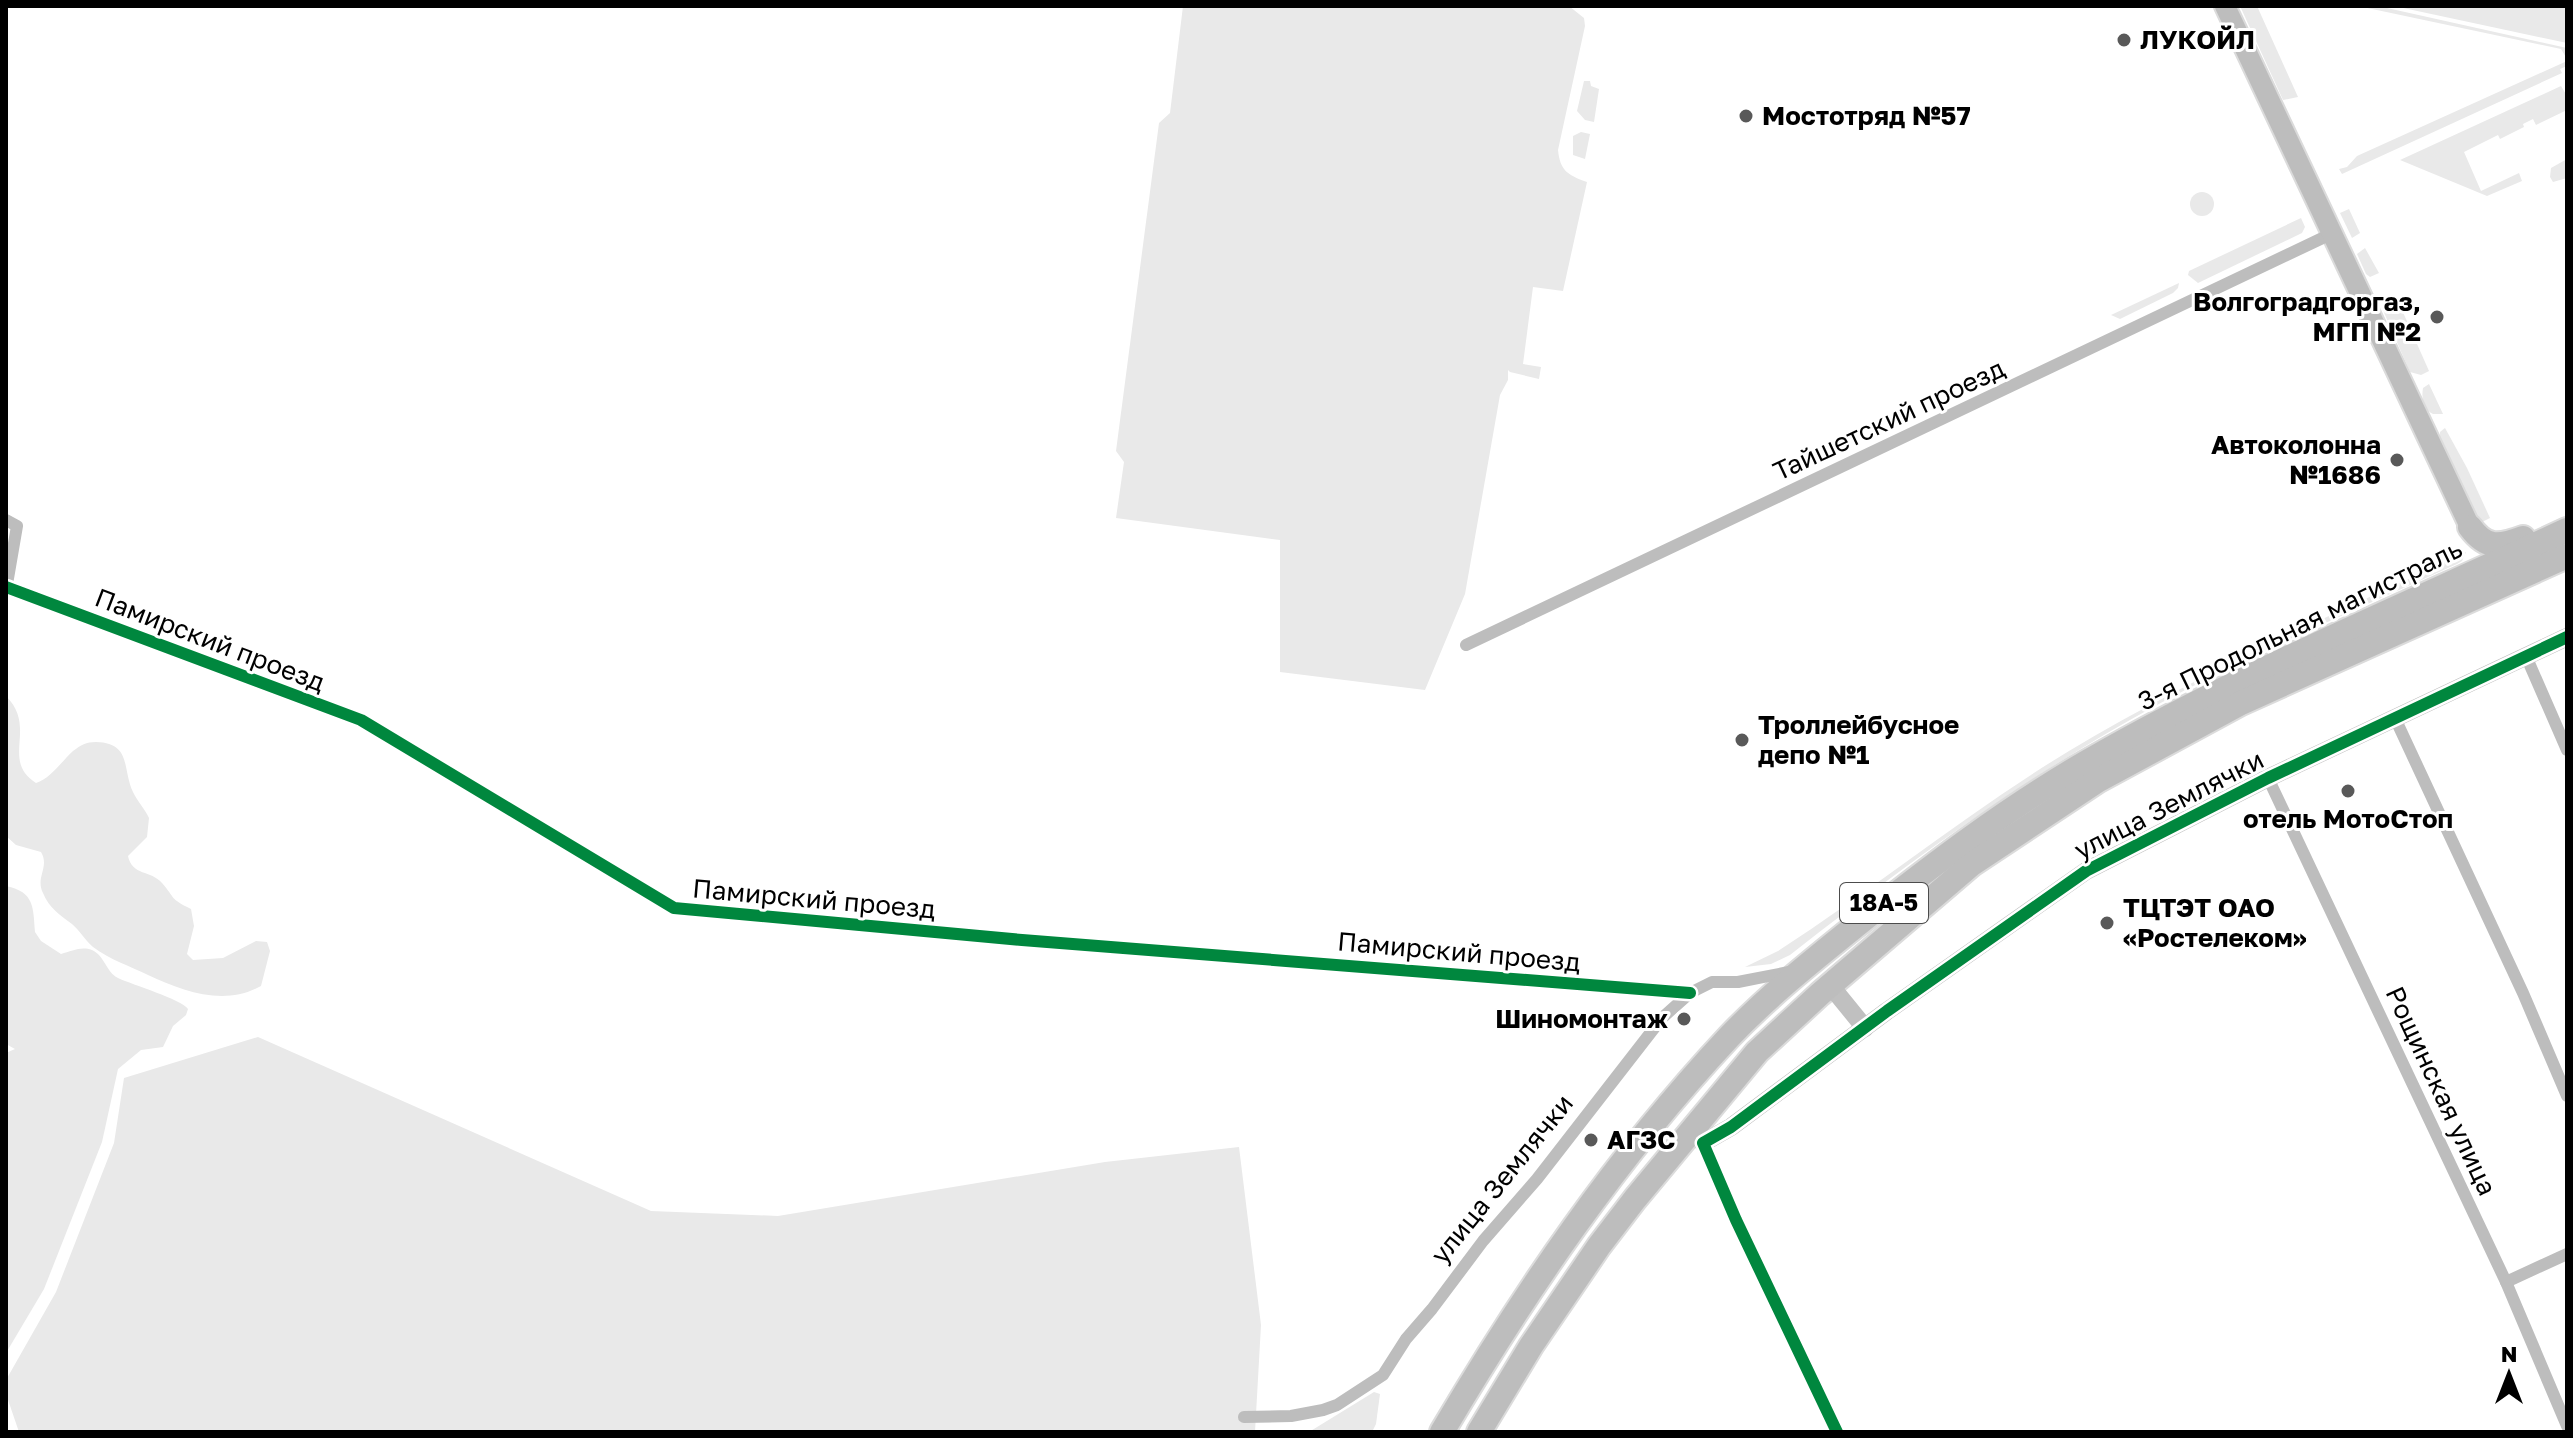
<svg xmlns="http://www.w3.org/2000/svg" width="2573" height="1438" viewBox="0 0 2573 1438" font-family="'Golos Text',sans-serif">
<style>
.green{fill:#e9e9e9}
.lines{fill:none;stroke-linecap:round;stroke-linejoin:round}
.primary-casing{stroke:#dbdbdb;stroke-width:24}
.highway-casing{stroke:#dbdbdb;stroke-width:28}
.street{stroke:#bdbdbd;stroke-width:12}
.secondary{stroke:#c0c0c0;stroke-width:18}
.primary{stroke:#bdbdbd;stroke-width:20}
.highway{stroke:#bdbdbd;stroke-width:24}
.cycleway-casing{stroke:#fff;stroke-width:17}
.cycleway{stroke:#00873e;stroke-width:12}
.poi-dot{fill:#595959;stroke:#fff;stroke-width:3}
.labels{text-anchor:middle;stroke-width:6;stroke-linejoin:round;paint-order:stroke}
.shield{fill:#fff;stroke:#4c4c4c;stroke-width:2}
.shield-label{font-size:24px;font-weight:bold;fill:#000}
.poi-label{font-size:26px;font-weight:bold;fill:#000;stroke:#fff;text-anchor:start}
.street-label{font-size:26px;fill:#000;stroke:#fff}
</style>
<rect width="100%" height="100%" fill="#fff"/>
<g class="green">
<path d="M1183,6H1569L1584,18L1585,26L1558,150C1560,170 1567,175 1587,182L1563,291L1533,287L1523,364L1541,367L1539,379L1510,372L1508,370V380L1500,395L1465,594L1425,690L1280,672V540L1116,518L1124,462L1116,451L1159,123L1170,113Z"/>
<path d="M2240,6H2257L2298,97L2283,100Z"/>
<path d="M2358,6H2378L2567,48V59L2561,49Z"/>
<path d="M2394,6H2567V43Z"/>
<path d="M2567,61V66L2560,69L2562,73L2342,174L2339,169L2347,167L2357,156Z"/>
<path d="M1584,81H1590L1591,86L1599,89L1594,122L1585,120L1577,111Z"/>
<path d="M2561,86L2567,96V110L2536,125L2533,119L2523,124L2524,127L2500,139L2498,135L2464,152L2481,191L2519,173L2522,181L2487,196L2400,160Z"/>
<path d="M1581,132L1590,134L1585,159L1573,155V136Z"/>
<path d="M2567,159V178L2553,182L2550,177L2551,168Z"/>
<circle cx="2202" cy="204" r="12"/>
<path d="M2349,209L2360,233L2352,238L2340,213Z"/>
<path d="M2301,218L2305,227L2302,233L2198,283L2188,275L2189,271Z"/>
<path d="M2365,248L2379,273L2370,277L2366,274L2357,254Z"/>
<path d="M2179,283L2178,288L2173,293L2120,319L2111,315Z"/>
<path d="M2398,301L2429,371L2421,375L2410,372L2382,308Z"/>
<path d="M2429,384L2443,414H2433C2424,410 2421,398 2423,388Z"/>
<path d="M2445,428L2467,468L2490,518L2478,524L2440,439V432Z"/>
<path d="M2466,552L2462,561L2457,564C2356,610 2252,653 2155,706C2025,777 1906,864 1790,955L1771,964L1745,967L1778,951C1877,887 1968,812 2069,751C2196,675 2332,615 2466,552Z"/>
<path d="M6,696C38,728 0,760 36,783C51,778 61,762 73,751C81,745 86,742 96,742C132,743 122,769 133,792C137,801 145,809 149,818L147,837L128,856C132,876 151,870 162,883C176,899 169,898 191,909L194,926L187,954L193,960L223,958L256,941L267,942L270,951L261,986C224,1007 183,991 148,975C130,966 110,960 93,947C85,940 80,931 72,924C60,915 49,908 43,893C35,877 50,867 41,852L16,845L6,836Z"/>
<path d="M6,886C35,892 33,908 35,932L41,941L61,954C72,951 81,946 92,950C105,956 106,972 118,978C133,985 181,999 188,1009L186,1015L173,1026L163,1047L141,1050L118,1069L102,1142L44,1289L6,1353V1053L15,1049L6,1044Z"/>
<path d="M258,1037L651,1211L778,1216L1105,1162L1239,1147L1261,1325L1255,1432H19L6,1394V1380L56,1292L114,1143L124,1078Z"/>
<path d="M1374,1392L1380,1394L1376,1424L1372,1432H1309Z"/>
</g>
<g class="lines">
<defs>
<path id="primary" d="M2225,6L2470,527"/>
<g id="highway">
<path d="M2470,527C2486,549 2499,547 2523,538"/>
<path d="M1442,1432C1526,1290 1616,1158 1729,1037C1770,994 1817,957 1863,920C1935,863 2007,808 2087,762C2241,673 2406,605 2567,530"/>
<path d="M1479,1432L1531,1346L1599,1246L1635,1199L1757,1052L1820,994L1972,864L2097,781L2241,703L2567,556"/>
</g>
</defs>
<use href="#primary" class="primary-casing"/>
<use href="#highway" class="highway-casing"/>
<g class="street">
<path d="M6,520L17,526L6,590"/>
<path d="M6,587L361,720L674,908L1022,940L1690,993"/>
<path d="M1466,645L2331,234"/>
<path d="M2526,656L2567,750"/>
<path d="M2394,716L2523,993L2567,1096"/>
<path d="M2268,778L2506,1282L2567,1426"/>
<path d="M1703,1143L1736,1220L1837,1432"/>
<path d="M2506,1282L2567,1254"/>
<path d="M1244,1417L1291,1416L1323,1410L1337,1405L1383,1375L1406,1339L1432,1309L1483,1241L1537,1179L1662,1018L1690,993L1712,982H1738L1794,971"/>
</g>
<g class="secondary">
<path d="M1830,985L1865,1028"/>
<path d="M1703,1143L1731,1127L1887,1011L2086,871L2268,778L2567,637"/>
</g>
<use href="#primary" class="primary"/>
<use href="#highway" class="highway"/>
<defs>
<g id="cycleway">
<path d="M6,587L361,720L674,908L1022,940L1690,993"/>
<path d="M1837,1432L1736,1220L1703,1143L1731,1127L1887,1011L2086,871L2268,778L2567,637"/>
</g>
</defs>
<use href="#cycleway" class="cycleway-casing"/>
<use href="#cycleway" class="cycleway"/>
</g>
<g class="poi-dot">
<circle cx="2124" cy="40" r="8"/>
<circle cx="1746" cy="116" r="8"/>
<circle cx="2437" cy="317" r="8"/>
<circle cx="2397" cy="460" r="8"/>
<circle cx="1742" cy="740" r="8"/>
<circle cx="2348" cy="791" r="8"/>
<circle cx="2107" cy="923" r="8"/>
<circle cx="1684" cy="1019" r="8"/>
<circle cx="1591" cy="1140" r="8"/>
</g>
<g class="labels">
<rect class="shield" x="1840" y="883" width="88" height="40" rx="6"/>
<g class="shield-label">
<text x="1884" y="911">18А-5</text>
</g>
<g class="poi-label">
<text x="2140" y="49">ЛУКОЙЛ</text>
<text x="1762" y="125">Мостотряд №57</text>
<text x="2421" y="311" text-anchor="end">Волгоградгоргаз,<tspan x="2421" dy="30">МГП №2</tspan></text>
<text x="2381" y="454" text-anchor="end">Автоколонна<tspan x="2381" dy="30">№1686</tspan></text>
<text x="1758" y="734">Троллейбусное<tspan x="1758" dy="30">депо №1</tspan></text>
<text x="2348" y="828" text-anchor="middle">отель МотоСтоп</text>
<text x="2123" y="917">ТЦТЭТ ОАО<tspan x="2123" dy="30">«Ростелеком»</tspan></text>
<text x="1668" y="1028" text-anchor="end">Шиномонтаж</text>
<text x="1607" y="1149">АГЗС</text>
</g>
<g class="street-label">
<text transform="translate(1889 420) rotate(-25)" y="9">Тайшетский проезд</text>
<text transform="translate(2300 625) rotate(-26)" y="9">3-я Продольная магистраль</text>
<text transform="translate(210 640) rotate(21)" y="9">Памирский проезд</text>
<text transform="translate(2169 805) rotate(-27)" y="9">улица Землячки</text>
<text transform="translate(814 899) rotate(5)" y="9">Памирский проезд</text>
<text transform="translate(1459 952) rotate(5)" y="9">Памирский проезд</text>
<text transform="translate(2441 1091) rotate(65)" y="9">Рощинская улица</text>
<text transform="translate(1502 1179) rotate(-51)" y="9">улица Землячки</text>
</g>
</g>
<rect width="2573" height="1438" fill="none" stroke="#000000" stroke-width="16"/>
<g transform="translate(2509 1374)" stroke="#ffffff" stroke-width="6" paint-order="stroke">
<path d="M0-6L14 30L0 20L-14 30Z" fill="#000000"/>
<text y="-12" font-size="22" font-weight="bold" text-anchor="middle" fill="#000000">N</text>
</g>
</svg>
